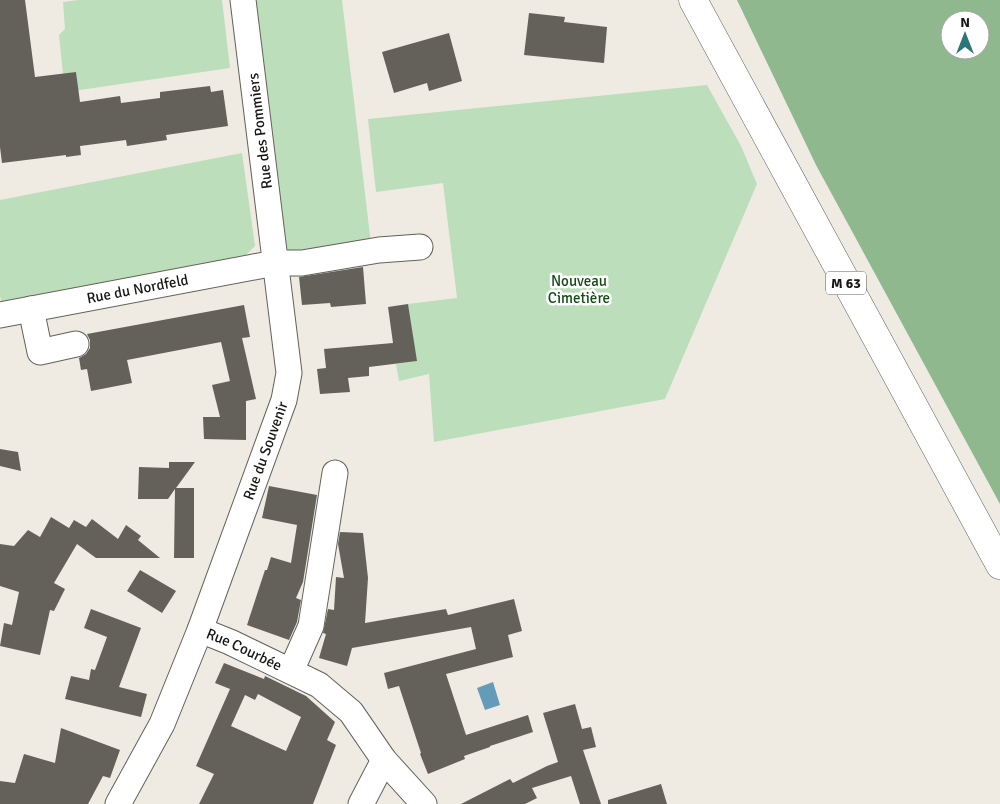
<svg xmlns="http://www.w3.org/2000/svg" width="1000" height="804" viewBox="0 0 1000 804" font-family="Signika,sans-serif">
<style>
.green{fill:#bcdeba}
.forest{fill:#90b88e;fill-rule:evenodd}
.water{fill:#639bb8}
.building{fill:#64615a;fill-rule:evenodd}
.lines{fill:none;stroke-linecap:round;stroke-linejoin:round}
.minor-casing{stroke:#64615a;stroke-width:27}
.major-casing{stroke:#64615a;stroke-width:29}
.minor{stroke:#fff;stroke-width:25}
.major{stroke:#fff;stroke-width:28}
.labels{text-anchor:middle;stroke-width:5;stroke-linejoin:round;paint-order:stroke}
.shield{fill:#fff;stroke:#5d5c5a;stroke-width:1}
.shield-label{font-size:14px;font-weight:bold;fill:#181614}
.street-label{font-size:15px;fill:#181614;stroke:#fff}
.park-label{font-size:15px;fill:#124b14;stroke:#fff}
</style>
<rect width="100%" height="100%" fill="#efebe3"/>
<g class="green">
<path d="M78,0H222L230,68L66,92L78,88L76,72L63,74L59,35L65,29L63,2Z"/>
<path d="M252,0H342L371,244L285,258Z"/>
<path d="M707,85L741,146L757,184L665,399L434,442L429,374L399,381L396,364L416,361L408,304L457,298L443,183L376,192L368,119Z"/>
<path d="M242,153L255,246L241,260L2,305L0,296V200Z"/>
</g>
<path class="forest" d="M737,0H1000V504L816,165ZM950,20H980V50H950Z"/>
<path class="water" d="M493,682L500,705L485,710L477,688Z"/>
<g class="building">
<path d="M0,0H25L35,77L76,72L80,102L120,96L121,103L160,98V92L210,86L211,92L223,90L228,126L166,135L167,140L127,146L126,140L80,146L81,155L66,157V155L2,163L0,147Z"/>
<path d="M529,13L565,17L564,22L607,27L604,63L524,55Z"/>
<path d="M449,33L462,81L429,91L427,83L394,93L382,52Z"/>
<path d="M363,267L366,304L331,307L330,303L302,305L299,277Z"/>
<path d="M408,304L417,361L369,367V376L348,378L350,392L320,394L317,369L326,368L324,349L393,343L388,307Z"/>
<path d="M244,305L250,337L242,338L256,399L246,401V440L204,439L203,417H220L212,385L230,381L221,342L127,360L132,383L91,391L87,369L81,370L79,358L86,354L90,348V340L87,334Z"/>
<path d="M0,449L18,452L21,471L0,466Z"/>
<path d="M169,462H195L176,488H194V558H174L175,489L168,499H138L139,467L169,468Z"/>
<path d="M269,486L317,495L303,582L296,598L301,600L297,622L289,640L247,625L265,570H267L271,557L291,563L297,525L262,518Z"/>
<path d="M51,517L69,528L74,520L86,527L92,519L118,539L126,525L141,536L138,540L160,558H96L77,544L54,583L65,589L54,611L50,610L40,655L0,646L4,623L12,625L19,592L0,586V544L14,546L28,530L40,537Z"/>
<path d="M340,532L363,533L368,578L365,623L446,609L448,615L514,599L522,631L508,635L513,657L446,674L466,735L528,715L533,732L490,746V747L464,756L465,759L428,774L420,754L421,753L399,686L388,689L384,673L476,649L471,627L352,648L347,666L319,658L326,634L323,633L328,609L334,610L336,577L344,578L338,544Z"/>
<path d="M140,570L176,591L162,613L127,591Z"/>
<path d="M91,609L141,628L119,687L147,694L141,717L65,699L71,676L89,680L91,669L95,670L107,637L84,628Z"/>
<path d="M224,663L264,679L265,676L306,696L335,722L327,740L336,745L313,804H199L214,774L196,766L230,689L215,683ZM258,694L301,717L286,751L231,726L245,695L255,700Z"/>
<path d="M575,704L582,729L591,727L596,747L583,750L601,804H580L571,776L532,788L537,798L525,804H461L510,779L513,783L547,766L558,762L543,713Z"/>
<path d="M61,728L120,750L110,778L103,776L88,804H0V781L15,783L24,754L55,763Z"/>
<path d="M661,784L667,804H608V800Z"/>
</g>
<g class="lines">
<defs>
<g id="minor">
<path d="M31,309L40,352L76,344"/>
<path id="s1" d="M0,315L275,263H302L379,250L420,247"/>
<path id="s2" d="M200,630L284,400L289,373L243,0"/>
<path d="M291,671L311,626L335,473"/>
<path id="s3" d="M118,804L162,724L200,630L230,642L319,685L351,712L384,760L424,804"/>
<path d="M361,804L384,760"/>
</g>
<path id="major" d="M693,0L1000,565"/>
</defs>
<use href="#minor" class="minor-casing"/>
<use href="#major" class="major-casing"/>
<use href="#minor" class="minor"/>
<use href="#major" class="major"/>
</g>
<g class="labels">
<rect class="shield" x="826" y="271.5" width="40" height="23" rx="4"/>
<g class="shield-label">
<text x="846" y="288">M 63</text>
</g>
<g class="street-label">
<text transform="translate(260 131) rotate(-97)" y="5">Rue des Pommiers</text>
<text dy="5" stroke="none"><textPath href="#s1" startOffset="140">Rue du Nordfeld</textPath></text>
<text dy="5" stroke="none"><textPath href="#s2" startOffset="191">Rue du Souvenir</textPath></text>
<text dy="5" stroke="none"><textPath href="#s3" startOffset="241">Rue Courbée</textPath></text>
</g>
<g class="park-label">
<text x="579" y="286">Nouveau<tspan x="579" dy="17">Cimetière</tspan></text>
</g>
</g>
<g transform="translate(965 35)"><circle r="24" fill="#ffffff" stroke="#a3a2a1"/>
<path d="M0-4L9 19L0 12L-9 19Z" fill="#2c7678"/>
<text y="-8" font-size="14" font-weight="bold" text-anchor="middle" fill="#181614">N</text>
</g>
</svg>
